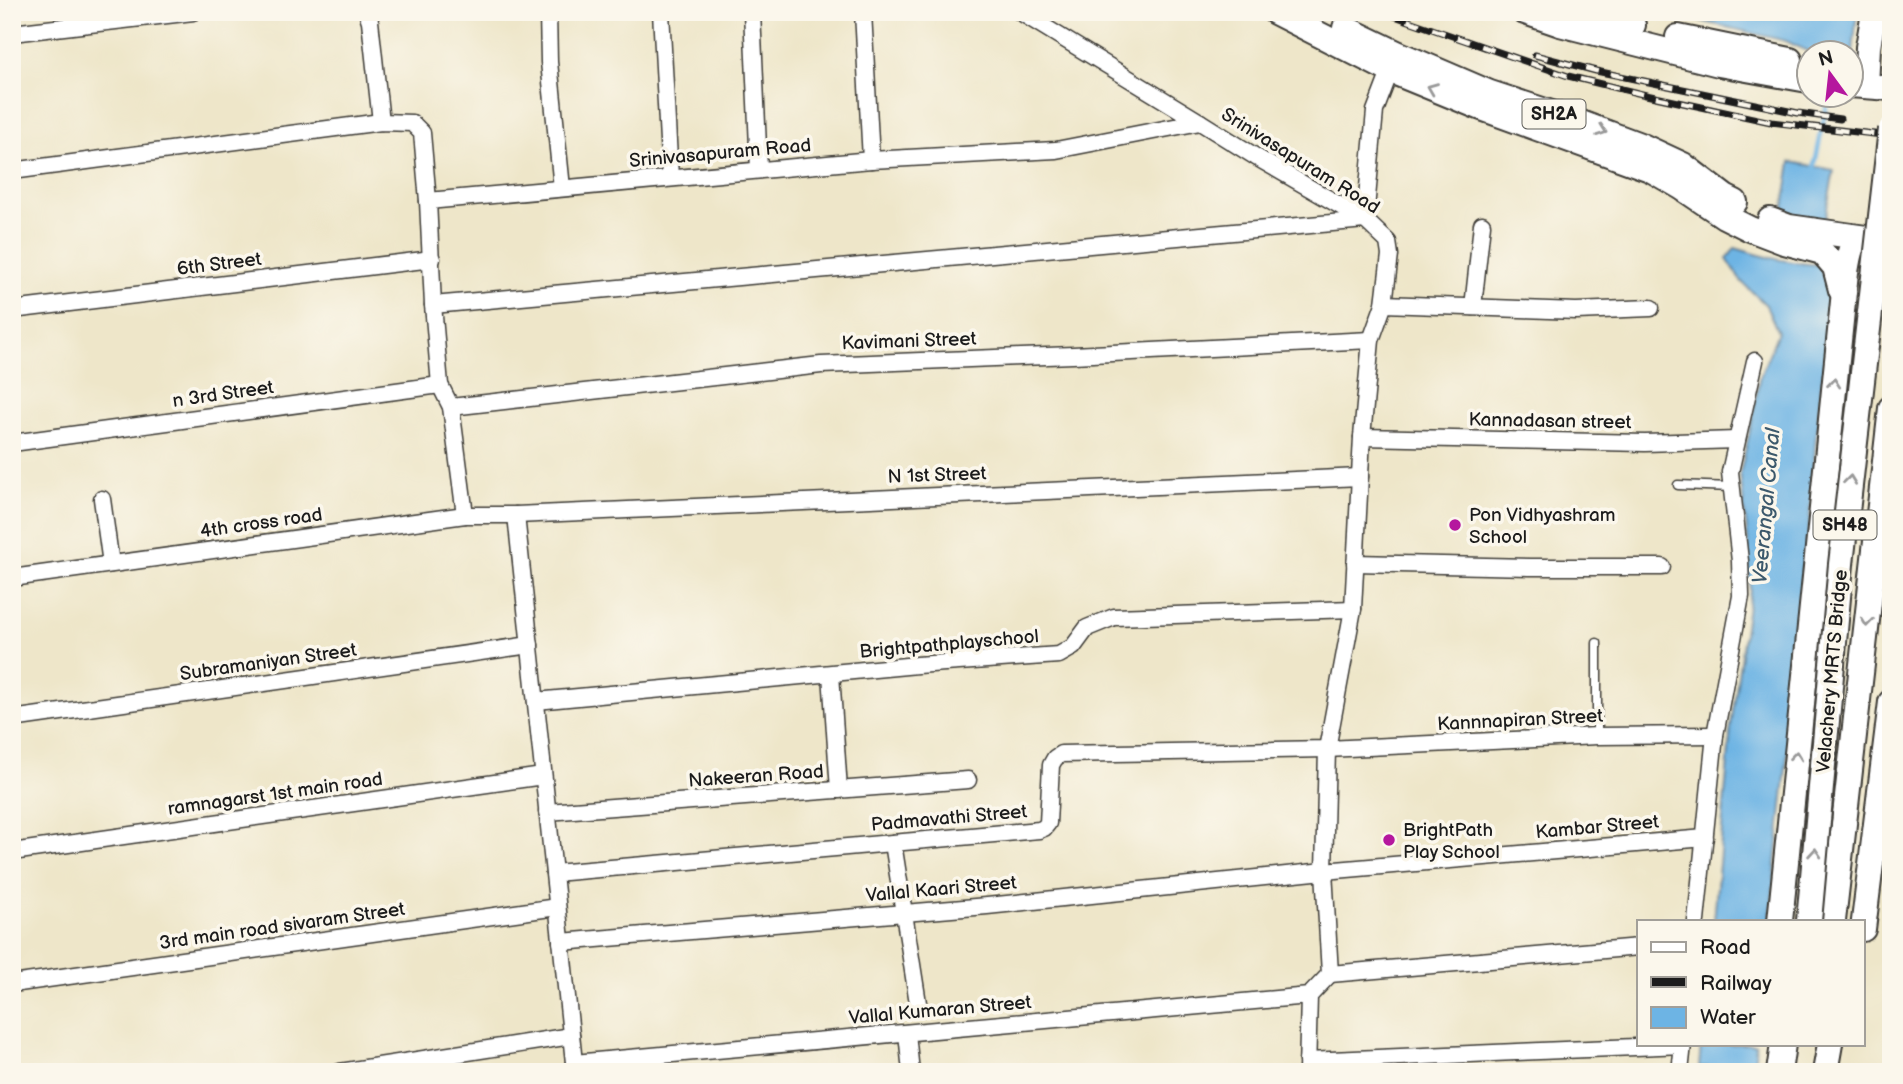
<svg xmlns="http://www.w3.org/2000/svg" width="1903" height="1084" viewBox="0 0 1903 1084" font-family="'Balsamiq Sans',sans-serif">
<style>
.water{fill:#6db4e4;stroke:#446880;stroke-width:2}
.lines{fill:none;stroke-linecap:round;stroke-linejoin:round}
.stream{stroke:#6db4e4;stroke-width:4.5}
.service-casing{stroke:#3c3a36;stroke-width:11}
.minor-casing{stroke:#3c3a36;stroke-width:19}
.primary-casing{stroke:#3c3a36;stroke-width:28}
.service{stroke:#fff;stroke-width:8}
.minor{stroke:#fff;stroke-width:16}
.primary{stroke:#fff;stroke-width:24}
.rail-casing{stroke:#1c1c1c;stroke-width:7}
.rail{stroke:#fbf7ec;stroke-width:4.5;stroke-dasharray:13;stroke-linecap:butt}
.primary-bridge-casing{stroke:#3c3a36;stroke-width:28;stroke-linecap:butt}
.primary-bridge{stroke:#fff;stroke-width:24}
.oneway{stroke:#999}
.poi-dot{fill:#b5179e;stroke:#fbf7ec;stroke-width:2.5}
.labels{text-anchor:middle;stroke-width:7;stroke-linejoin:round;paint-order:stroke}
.shield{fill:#fbf7ec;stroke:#5f5e5a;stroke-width:2}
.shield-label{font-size:18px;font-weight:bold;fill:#1c1c1c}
.street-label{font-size:19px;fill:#1c1c1c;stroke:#fbf7ec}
.poi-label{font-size:19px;fill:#1c1c1c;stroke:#fbf7ec;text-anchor:start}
.water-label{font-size:21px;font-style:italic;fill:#3c596c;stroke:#fbf7ec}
</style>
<rect width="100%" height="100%" fill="#fbf7ec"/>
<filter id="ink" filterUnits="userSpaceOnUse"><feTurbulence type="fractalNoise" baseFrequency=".0143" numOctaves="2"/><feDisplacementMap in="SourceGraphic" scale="14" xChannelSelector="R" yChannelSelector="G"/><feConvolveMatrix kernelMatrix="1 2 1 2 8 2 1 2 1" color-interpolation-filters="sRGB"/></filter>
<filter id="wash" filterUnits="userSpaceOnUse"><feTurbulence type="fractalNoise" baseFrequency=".00686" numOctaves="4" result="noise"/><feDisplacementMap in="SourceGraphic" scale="28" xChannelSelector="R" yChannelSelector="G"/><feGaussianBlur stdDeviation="1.57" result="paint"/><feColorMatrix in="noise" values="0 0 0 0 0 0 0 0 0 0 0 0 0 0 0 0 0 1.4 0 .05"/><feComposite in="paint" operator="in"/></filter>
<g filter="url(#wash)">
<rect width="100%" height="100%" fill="#eee6c9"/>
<g class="water">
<path d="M1662,12H1857L1852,62L1850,52H1809L1786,41Z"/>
<path d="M1791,162L1834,170L1824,225L1782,220Z"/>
<path d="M1735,248C1765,257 1788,263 1819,265L1831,297L1816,435L1803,605L1770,921H1714L1731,726L1750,591L1748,540L1740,473L1753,418L1759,379L1778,332L1766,305L1742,282L1727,259Z"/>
<path d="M1701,1044H1756L1754,1068L1699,1067Z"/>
</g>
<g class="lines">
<g class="stream">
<path d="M1814,169L1829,94"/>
<path d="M1731,1072L1732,1062"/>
</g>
</g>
</g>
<g filter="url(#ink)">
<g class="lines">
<defs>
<g id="service">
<path d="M1678,485L1732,487"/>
<path d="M1597,736V643"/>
</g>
<g id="minor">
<path d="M367,12L370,21L381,122"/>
<path d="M548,12L549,62L562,188"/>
<path d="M661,12L670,178"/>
<path d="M752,12L759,170"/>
<path d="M863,12L871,160"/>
<path d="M1020,12L1200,122"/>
<path d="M12,33L193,12"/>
<path d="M12,171L381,122L412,123L422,133L428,201L433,305L440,385L451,407L465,515"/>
<path d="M428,201L871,160L1056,150L1200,122L1256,157L1365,220L1388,242L1390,255L1384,304L1371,340L1362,437L1353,609L1327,749L1324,871L1330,974L1309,996L1307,1072"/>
<path d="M1384,304L1576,311L1651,308"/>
<path d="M433,305L1365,220L1375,111L1393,64"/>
<path d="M1473,307L1482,224"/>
<path d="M12,310L432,259"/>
<path d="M451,407L821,365L1073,355L1371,340"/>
<path d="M1362,437L1645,443L1736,440"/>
<path d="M12,443L440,385"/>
<path d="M102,499L111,564"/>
<path d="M516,515L575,1072"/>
<path d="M1355,563L1530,567H1662"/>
<path d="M12,578L465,515H516L1360,477"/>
<path d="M831,674L839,790"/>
<path d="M536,701L917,665L1059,655L1073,647L1087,628L1114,617L1353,609"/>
<path d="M12,719L530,645"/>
<path d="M547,812L968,780"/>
<path d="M893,843L918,1003"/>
<path d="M12,852L543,776"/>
<path d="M554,873L1039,830L1044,828L1048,823L1051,765L1055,758L1061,754L1327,749L1597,736L1715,735"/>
<path d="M1696,921L1715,735L1741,596L1740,561L1730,472L1755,361"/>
<path d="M561,942L987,906L1324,871L1705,838"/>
<path d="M1330,974L1639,947"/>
<path d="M12,984L557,907"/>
<path d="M907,1033L911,1072"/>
<path d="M1307,1061L1683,1045"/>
<path d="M574,1063L1309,996"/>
<path d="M340,1072L571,1036"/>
<path d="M1680,1072L1683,1044"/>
</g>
<g id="primary">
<path d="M1275,12L1391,71L1479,107L1650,169L1681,187L1724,216L1750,229L1784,242L1822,252L1835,267L1841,290"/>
<path d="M1525,12L1560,24L1719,64L1808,80"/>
<path d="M1583,12L1633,25"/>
<path d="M1345,28L1397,53L1490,93L1573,120L1640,145L1683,165L1725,197L1735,202"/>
<path d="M1678,37L1790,60"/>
<path d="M1850,85L1891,88"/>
<path d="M1866,86L1868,47L1874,12"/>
<path d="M1770,220L1789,227L1866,238"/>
<path d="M1780,921L1846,272C1852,235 1854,237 1891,242"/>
<path d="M1833,921L1891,408"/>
<path d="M1863,929L1891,702"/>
<path d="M1779,1072L1783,1044"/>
<path d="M1825,1072L1830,1044"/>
</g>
</defs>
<use href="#service" class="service-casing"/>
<use href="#minor" class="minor-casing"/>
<use href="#primary" class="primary-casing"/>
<use href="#service" class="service"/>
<use href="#minor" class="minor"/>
<use href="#primary" class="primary"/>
<defs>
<g id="rail">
<path d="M1383,12L1568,76L1646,95L1771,122L1891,136"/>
<path d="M1535,55L1596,71L1798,113L1840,119"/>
</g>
</defs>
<use href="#rail" class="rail-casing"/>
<use href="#rail" class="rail"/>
<defs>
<path id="primary-bridge" d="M1809,921L1841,564L1891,129"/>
</defs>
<use href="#primary-bridge" class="primary-bridge-casing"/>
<use href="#primary-bridge" class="primary-bridge"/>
</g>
<defs><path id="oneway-chevron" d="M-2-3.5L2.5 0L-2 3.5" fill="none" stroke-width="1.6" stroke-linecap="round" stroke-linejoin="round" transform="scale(1.75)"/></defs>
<g class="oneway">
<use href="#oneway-chevron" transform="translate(1432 88) rotate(-158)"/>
<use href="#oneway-chevron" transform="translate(1602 131) rotate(20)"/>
<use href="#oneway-chevron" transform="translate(1834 383) rotate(-84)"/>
<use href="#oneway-chevron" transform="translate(1850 480) rotate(-83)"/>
<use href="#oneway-chevron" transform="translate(1867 622) rotate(96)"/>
<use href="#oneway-chevron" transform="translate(1796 756) rotate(-84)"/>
<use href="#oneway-chevron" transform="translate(1815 853) rotate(-85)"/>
</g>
</g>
<g class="poi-dot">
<circle cx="1455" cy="525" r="7"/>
<circle cx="1389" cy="840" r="7"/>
</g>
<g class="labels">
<g class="shield">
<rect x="1522.5" y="99.5" width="63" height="29" rx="5"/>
<rect x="1813.5" y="510.5" width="63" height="29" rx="5"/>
</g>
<g class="shield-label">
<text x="1554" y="120">SH2A</text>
<text x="1845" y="531">SH48</text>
</g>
<g class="street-label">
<text transform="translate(720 152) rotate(-5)" y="7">Srinivasapuram Road</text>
<text transform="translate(1301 160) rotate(32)" y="7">Srinivasapuram Road</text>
<text transform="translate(219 263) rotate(-7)" y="7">6th Street</text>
<text transform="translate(909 340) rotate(-2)" y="7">Kavimani Street</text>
<text transform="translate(223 393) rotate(-8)" y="7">n 3rd Street</text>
<text transform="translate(1550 420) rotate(1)" y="7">Kannadasan street</text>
<text transform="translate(937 474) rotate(-2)" y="7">N 1st Street</text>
<text transform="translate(261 522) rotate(-8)" y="7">4th cross road</text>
<text transform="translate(949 643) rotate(-5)" y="7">Brightpathplayschool</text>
<text transform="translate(268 661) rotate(-8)" y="7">Subramaniyan Street</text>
<text transform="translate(1831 671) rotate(-85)" y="7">Velachery MRTS Bridge</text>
<text transform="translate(1520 719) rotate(-3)" y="7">Kannnapiran Street</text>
<text transform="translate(756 775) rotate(-4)" y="7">Nakeeran Road</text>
<text transform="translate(275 793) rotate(-8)" y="7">ramnagarst 1st main road</text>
<text transform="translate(949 817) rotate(-5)" y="7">Padmavathi Street</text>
<text transform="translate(1597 826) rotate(-5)" y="7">Kambar Street</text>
<text transform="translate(941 888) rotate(-5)" y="7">Vallal Kaari Street</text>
<text transform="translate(282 925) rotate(-8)" y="7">3rd main road sivaram Street</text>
<text transform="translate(940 1009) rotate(-5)" y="7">Vallal Kumaran Street</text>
</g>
<g class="poi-label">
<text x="1469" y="521">Pon Vidhyashram<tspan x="1469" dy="22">School</tspan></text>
<text x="1403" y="836">BrightPath<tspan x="1403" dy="22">Play School</tspan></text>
</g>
<g class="water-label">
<text transform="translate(1766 506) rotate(-85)" y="7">Veerangal Canal</text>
</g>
</g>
<rect width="1903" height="1084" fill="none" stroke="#fbf7ec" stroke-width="42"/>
<rect x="1637" y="920" width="228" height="126" fill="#fbf7ec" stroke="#a29f99" stroke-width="2"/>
<rect x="1651" y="942" width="35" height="10" fill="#ffffff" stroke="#a29f99" stroke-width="2"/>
<text x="1700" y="954" font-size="21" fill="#1c1c1c">Road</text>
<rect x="1651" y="977" width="35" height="10" fill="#1c1c1c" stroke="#a29f99" stroke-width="2"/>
<text x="1700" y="990" font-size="21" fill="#1c1c1c">Railway</text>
<rect x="1651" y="1007" width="35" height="21" fill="#6db4e4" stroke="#a29f99" stroke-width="2"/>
<text x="1700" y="1024" font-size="21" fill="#1c1c1c">Water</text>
<g transform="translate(1830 74) rotate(345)"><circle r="33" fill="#fbf7ec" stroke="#a29f99" stroke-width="2"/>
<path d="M0-5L12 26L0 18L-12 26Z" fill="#b5179e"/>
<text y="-10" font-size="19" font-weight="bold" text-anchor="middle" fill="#1c1c1c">N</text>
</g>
</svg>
